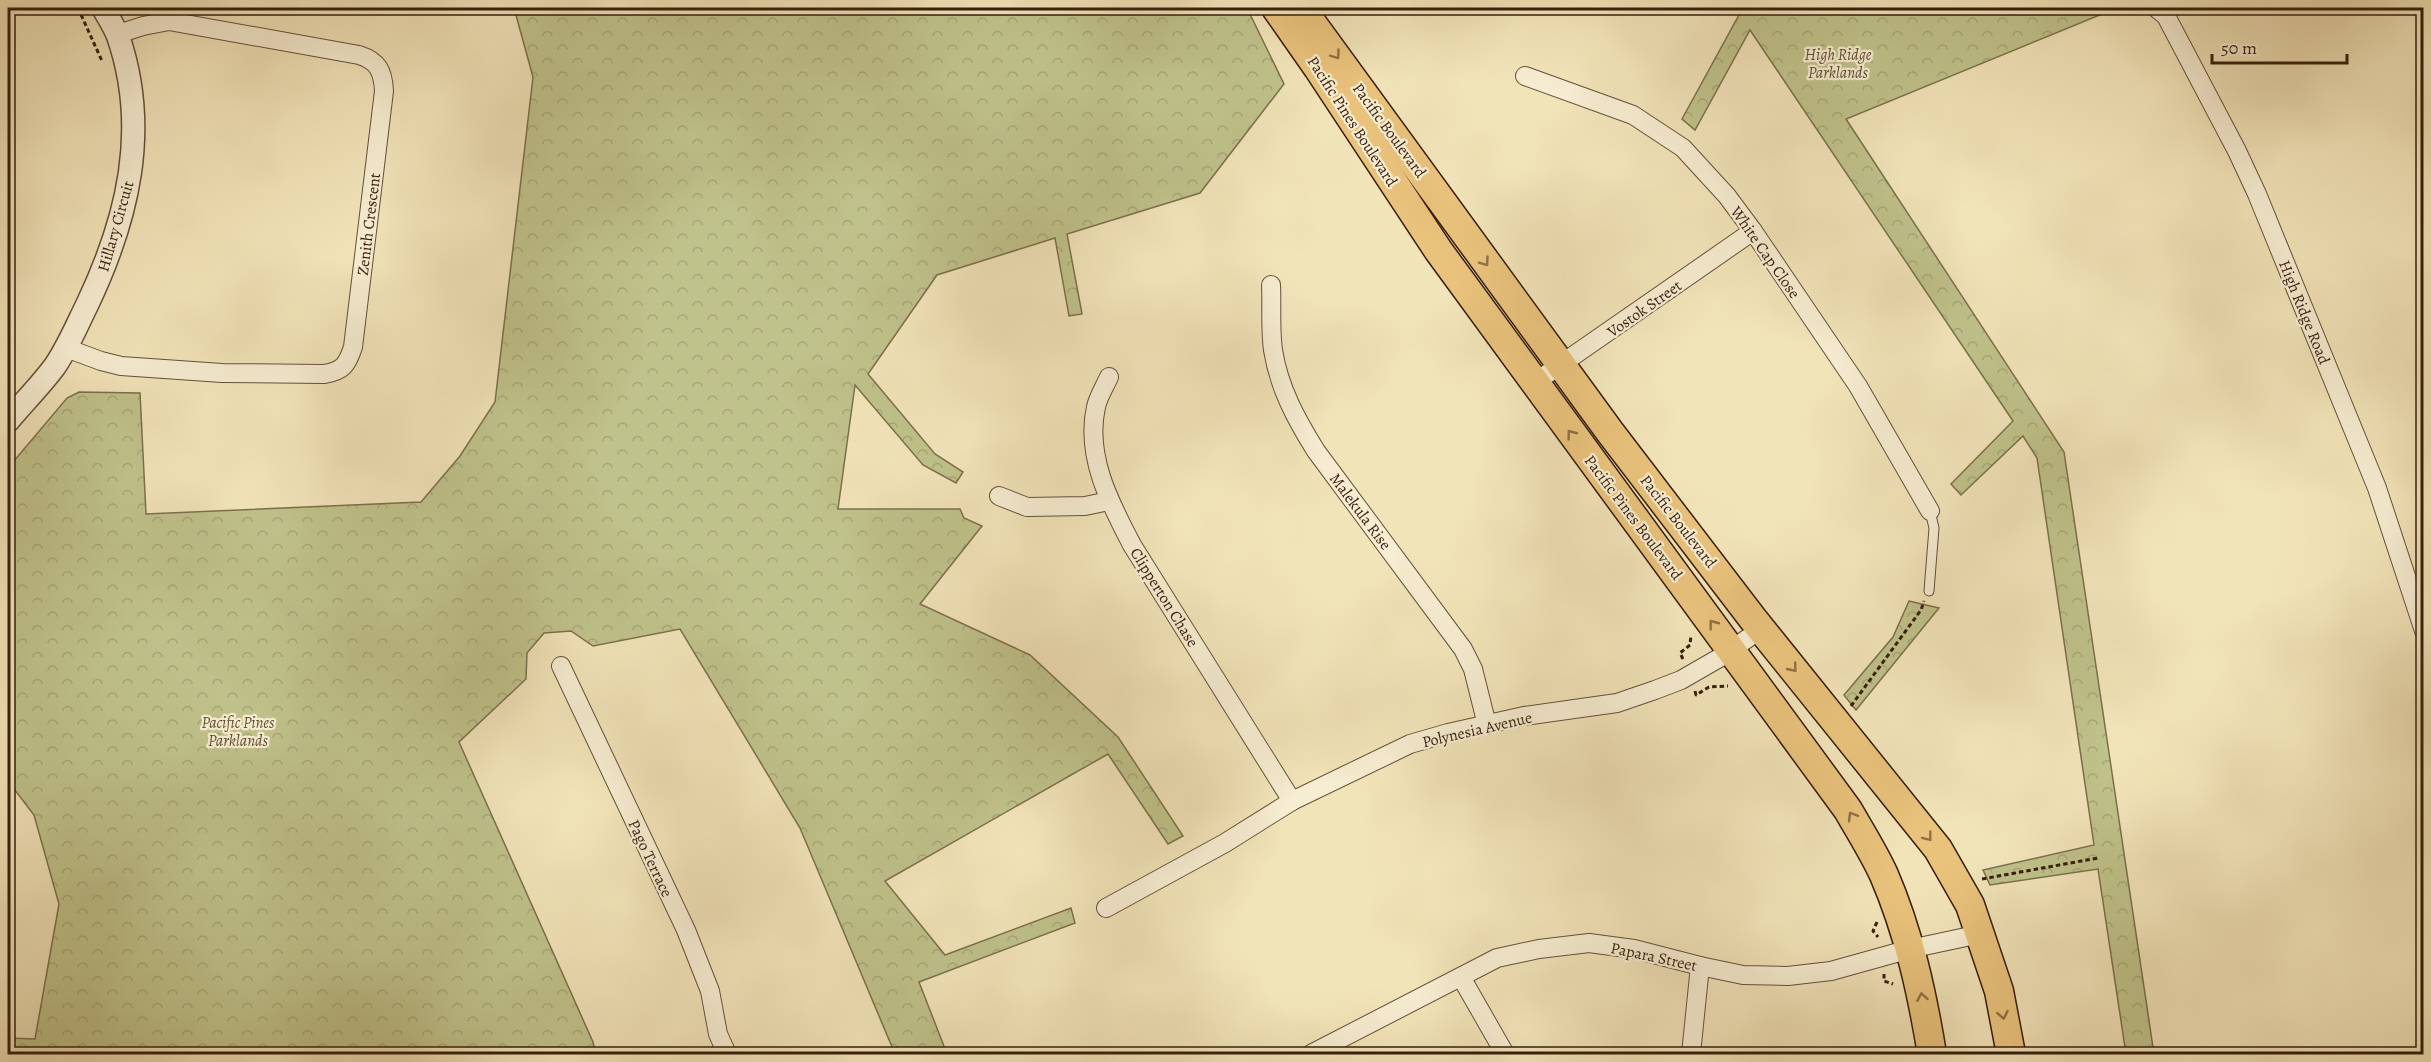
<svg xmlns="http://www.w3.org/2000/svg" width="2431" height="1062" viewBox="0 0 2431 1062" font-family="Alegreya,serif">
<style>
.park{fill:url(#park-crowns);stroke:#7b704c;stroke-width:1.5}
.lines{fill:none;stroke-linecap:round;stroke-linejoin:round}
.service-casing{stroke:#655038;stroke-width:11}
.minor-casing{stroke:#655038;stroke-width:20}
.tertiary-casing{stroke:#655038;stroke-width:25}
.primary-casing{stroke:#361e0d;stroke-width:31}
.path{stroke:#361e0d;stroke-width:3;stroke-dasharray:4.5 3;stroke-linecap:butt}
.service{stroke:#f7edd2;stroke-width:9}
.minor{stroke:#f7edd2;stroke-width:18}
.tertiary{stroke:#f7edd2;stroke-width:22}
.primary{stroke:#e9c27c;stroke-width:28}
.oneway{stroke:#907044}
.labels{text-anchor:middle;stroke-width:4.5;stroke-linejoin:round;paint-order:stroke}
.park-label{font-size:16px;font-style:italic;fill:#5f4f33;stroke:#f7edd2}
.street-label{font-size:16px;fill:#361e0d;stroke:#f7edd2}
</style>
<defs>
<pattern id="park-crowns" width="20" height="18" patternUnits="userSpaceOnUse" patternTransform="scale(1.5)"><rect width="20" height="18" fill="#c0c28b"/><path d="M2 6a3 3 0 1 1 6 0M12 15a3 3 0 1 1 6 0" fill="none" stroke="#a6a677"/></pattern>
</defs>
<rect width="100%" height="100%" fill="#f2e4b9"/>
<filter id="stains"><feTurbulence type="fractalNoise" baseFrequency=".00333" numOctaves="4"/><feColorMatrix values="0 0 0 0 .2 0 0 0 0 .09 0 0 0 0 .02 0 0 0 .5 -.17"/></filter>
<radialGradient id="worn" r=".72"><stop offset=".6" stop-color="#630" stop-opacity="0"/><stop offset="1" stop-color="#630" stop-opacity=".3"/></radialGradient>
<g class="park">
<path d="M514,8H1247L1284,84L1200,193L1067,234L1082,314L1069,316L1055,238L937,275L868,374L935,454L963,472L956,483L923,465L855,385L838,509H960L964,518L982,526L920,604L1030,655L1118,737L1183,836L1168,844L1108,754L885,881L945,955L1071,908L1075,923L919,982L947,1054H895L800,828L680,629L593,646L571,631L544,633L527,653L526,679L459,742L593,1042L596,1054H8V1038L35,1039L59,904L34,815L8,781V468L67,398L79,392L140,393L146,514L421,502L460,456L495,402L533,77Z"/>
<path d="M1736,8H2112V10L1846,119L2064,452L2154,1054H2126L2098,869L1990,885L1983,870L2094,845L2037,458L2023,436L1961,495L1951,484L2013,421L1750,30L1695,130L1682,119L1740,13Z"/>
<path d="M1909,601L1939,608L1856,710L1844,695L1893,637Z"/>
</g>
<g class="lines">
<defs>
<path id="service" d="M1929,591L1934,528L1930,511"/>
<g id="minor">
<path d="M2156,8L2166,16L2237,151L2257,194L2377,488L2424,631"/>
<path d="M1525,76L1633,115L1683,148L1727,196L1753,231L1858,386L1930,511"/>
<path d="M1271,285C1272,306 1270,329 1273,350C1279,388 1296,419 1316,451L1463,649L1473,669L1487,725"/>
<path d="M66,348L101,361L121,366L222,373L324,374C343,371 347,365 353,347L384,91C383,71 378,61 359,55L169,21L143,26L118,34"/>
<path d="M1109,377C1105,386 1098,397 1096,407C1085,456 1110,503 1132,545L1292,801"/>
<path d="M1534,383L1753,231"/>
<path d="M999,496L1027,507L1085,506L1109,501"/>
<path d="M561,666L686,930L710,991L718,1034L727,1054"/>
<path d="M1106,908L1225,843L1292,801L1410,744L1448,733L1524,716L1617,703L1655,690L1681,680L1721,657L1761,629"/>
<path d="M1461,977L1505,1054"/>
<path d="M1311,1054L1497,958L1539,949L1589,943L1634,949L1700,966L1743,975L1788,976L1831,971L1910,949L1980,934"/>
<path d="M1691,1054L1700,966"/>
</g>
<path id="tertiary" d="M8,421C23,403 41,385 55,366C68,347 77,325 87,305C128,219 150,129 118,36C114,26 108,17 103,8"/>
<g id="primary">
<path d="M1276,8L1318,68L1438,250L1848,810C1860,831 1874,853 1884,875C1909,933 1922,993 1932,1054"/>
<path d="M1301,8L1610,432L1753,619L1938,849L1970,905L1999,991L2011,1054"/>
</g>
</defs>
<use href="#service" class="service-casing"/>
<use href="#minor" class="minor-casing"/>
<use href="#tertiary" class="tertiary-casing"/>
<use href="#primary" class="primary-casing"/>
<g class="path">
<path d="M78,8L102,61"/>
<path d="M1683,659L1680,653L1690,645L1691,635"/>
<path d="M1695,691L1696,695L1709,687L1728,686"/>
<path d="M1851,706L1921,610L1924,601"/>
<path d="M1982,879L2098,858"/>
<path d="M1877,922L1873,931L1878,937"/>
<path d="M1884,974V981L1893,984"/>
</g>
<use href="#service" class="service"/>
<use href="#minor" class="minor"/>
<use href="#tertiary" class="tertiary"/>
<use href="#primary" class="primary"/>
</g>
<defs><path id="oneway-chevron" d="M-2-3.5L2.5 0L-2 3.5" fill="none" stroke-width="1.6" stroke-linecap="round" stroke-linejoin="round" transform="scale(1.5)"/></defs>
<g class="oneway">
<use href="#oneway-chevron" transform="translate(1336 55) rotate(54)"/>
<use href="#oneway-chevron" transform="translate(1485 262) rotate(54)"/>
<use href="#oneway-chevron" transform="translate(1571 434) rotate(-127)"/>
<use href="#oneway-chevron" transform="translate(1713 624) rotate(-127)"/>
<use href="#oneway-chevron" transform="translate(1793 668) rotate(51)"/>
<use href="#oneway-chevron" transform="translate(1852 816) rotate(-120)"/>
<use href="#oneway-chevron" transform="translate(1928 837) rotate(52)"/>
<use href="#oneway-chevron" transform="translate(1922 997) rotate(-100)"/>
<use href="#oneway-chevron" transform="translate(2003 1015) rotate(79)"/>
</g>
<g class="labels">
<g class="park-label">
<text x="1838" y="60">High Ridge<tspan x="1838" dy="18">Parklands</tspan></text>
<text x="238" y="728">Pacific Pines<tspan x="238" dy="18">Parklands</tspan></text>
</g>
<g class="street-label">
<text transform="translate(1353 121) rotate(57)" y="6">Pacific Pines Boulevard</text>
<text transform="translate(1390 130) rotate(54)" y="6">Pacific Boulevard</text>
<text transform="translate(368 224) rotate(-83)" y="6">Zenith Crescent</text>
<text transform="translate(115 226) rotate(-74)" y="6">Hillary Circuit</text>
<text transform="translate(1766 252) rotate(55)" y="6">White Cap Close</text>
<text transform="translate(1644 308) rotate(-35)" y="6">Vostok Street</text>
<text transform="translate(2305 312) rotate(68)" y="6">High Ridge Road</text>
<text transform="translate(1361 511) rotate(53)" y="6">Malekula Rise</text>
<text transform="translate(1634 517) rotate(53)" y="6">Pacific Pines Boulevard</text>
<text transform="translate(1679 521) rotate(52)" y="6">Pacific Boulevard</text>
<text transform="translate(1165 597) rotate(58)" y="6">Clipperton Chase</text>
<text transform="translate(1477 729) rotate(-13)" y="6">Polynesia Avenue</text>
<text transform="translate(651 858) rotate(65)" y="6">Pago Terrace</text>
<text transform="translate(1654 956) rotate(12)" y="6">Papara Street</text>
</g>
</g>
<rect width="2431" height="1062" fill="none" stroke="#f2e4b9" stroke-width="30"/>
<rect x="9" y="9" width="2413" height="1044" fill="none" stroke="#361e0d" stroke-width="3"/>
<rect x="15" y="15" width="2401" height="1032" fill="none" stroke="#361e0d" stroke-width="1.5"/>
<path d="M2212 54v9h135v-9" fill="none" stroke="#361e0d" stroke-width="3"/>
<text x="2221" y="54" font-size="18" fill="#361e0d" stroke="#f7edd2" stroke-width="4.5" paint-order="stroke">50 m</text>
<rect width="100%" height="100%" filter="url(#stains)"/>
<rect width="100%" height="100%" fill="url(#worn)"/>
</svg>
